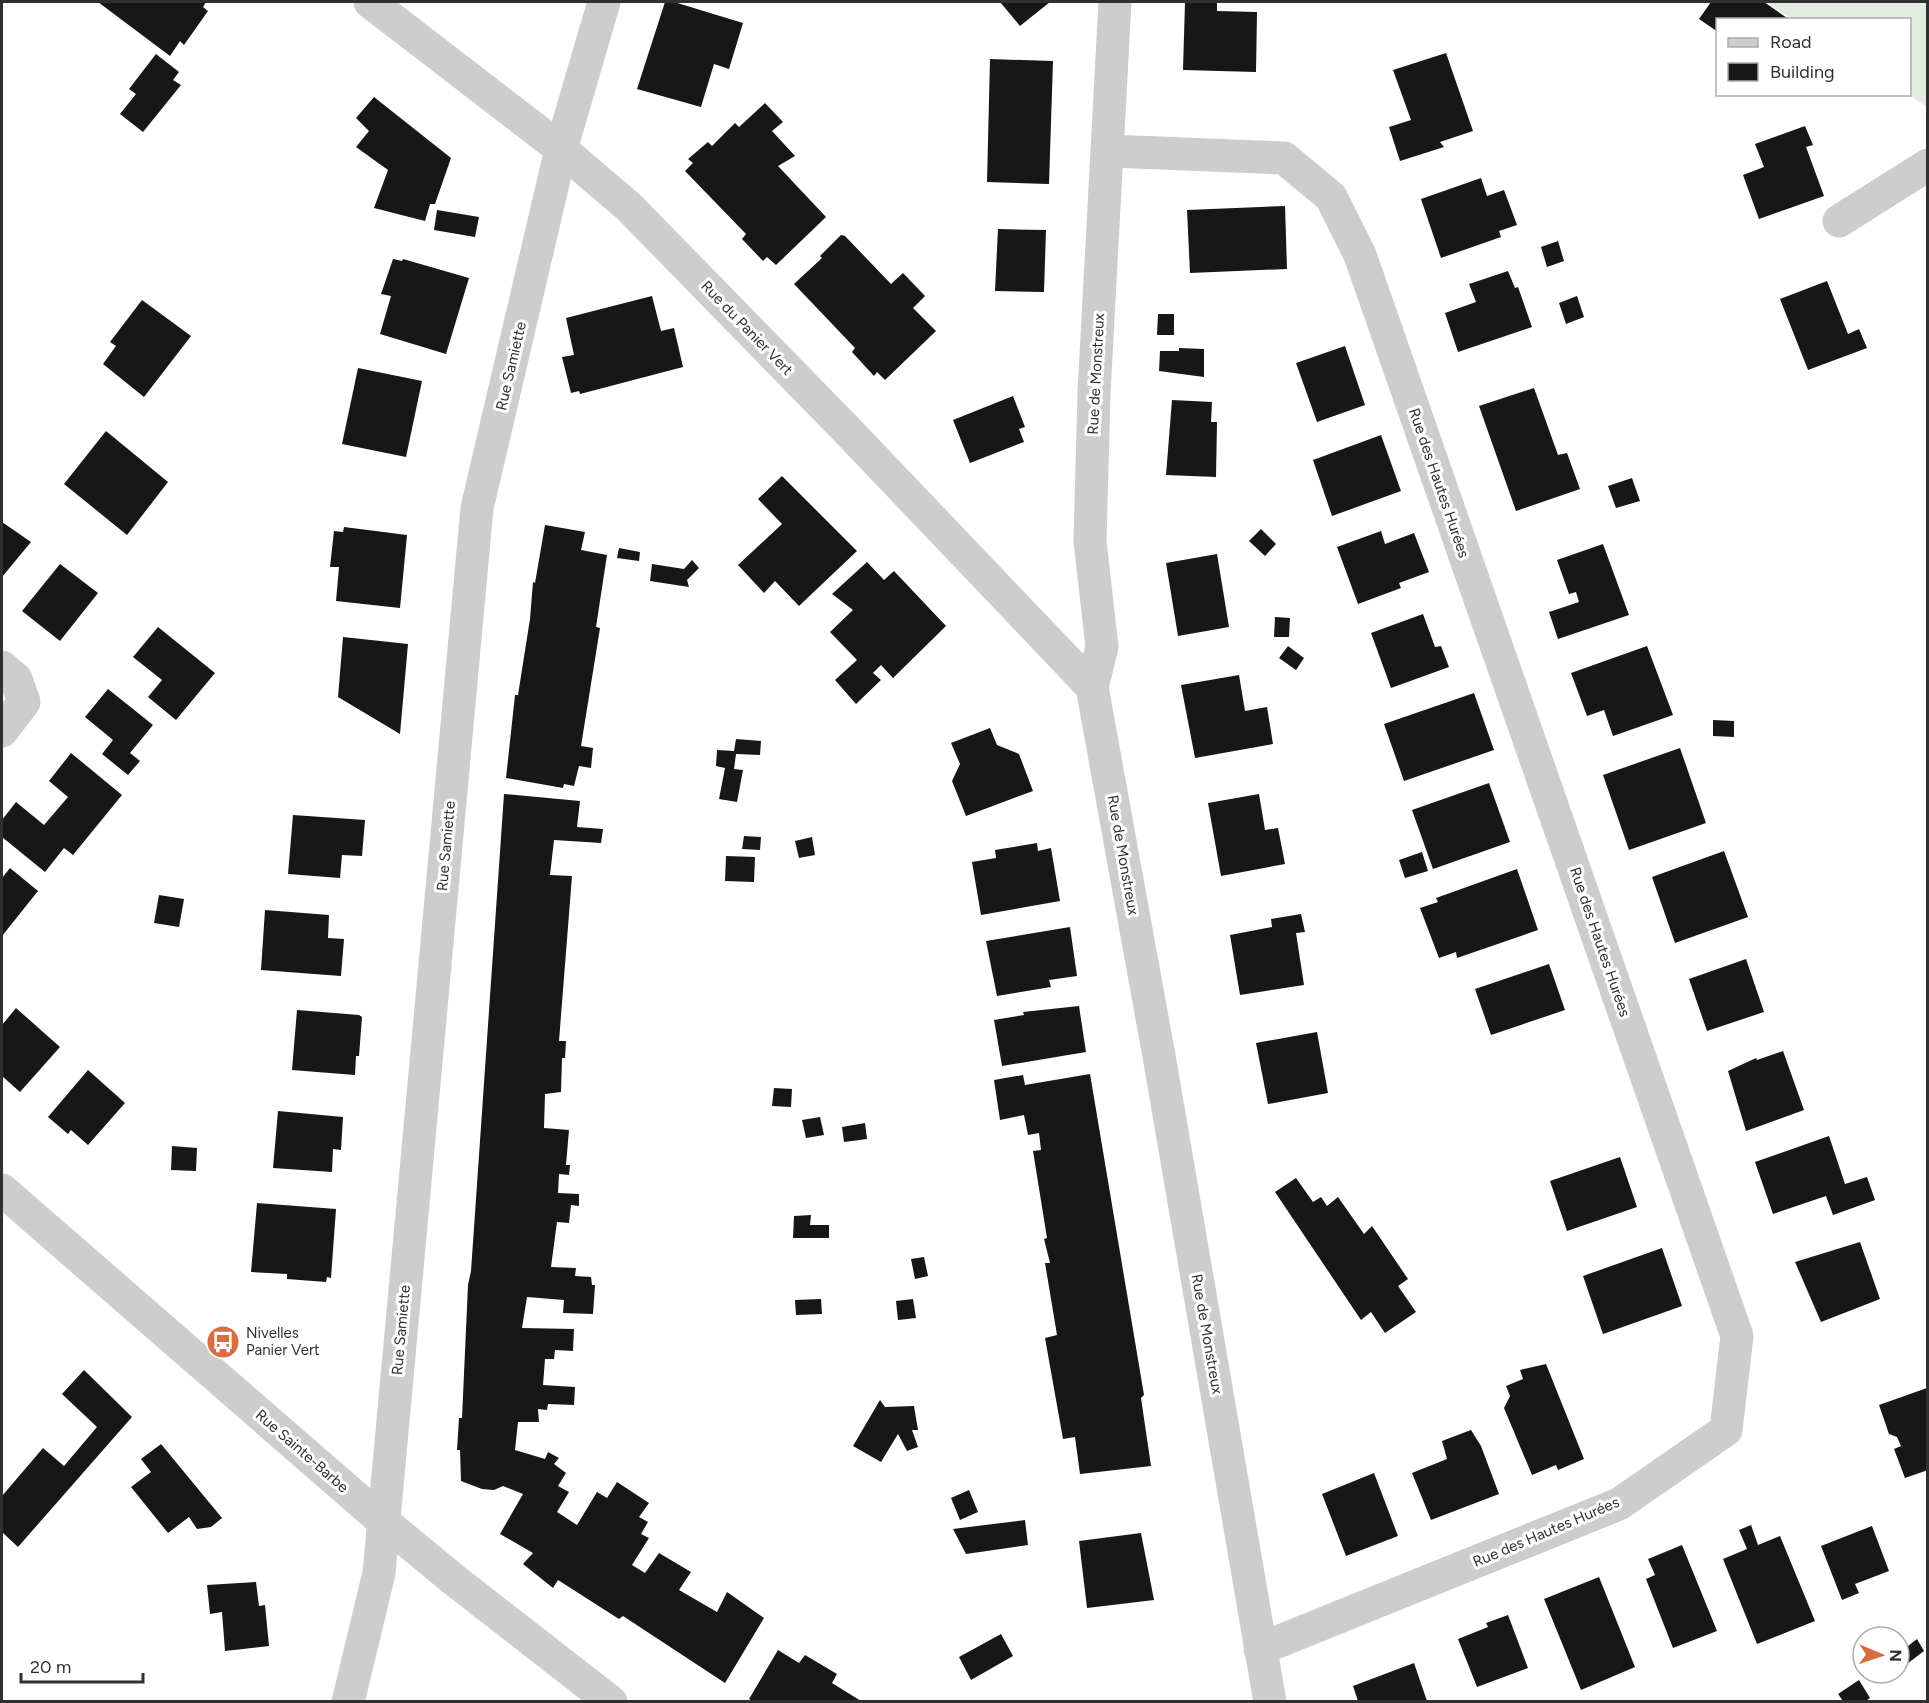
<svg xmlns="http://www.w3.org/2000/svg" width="1929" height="1703" viewBox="0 0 1929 1703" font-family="Figtree,sans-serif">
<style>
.green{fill:#e2ece0}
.building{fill:#171717}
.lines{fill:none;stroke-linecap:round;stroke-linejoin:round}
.minor{stroke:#cdcdcd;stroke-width:33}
.labels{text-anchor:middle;stroke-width:6;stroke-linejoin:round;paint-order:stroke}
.street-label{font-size:15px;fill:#303030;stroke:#fff}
.poi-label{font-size:15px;fill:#303030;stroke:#fff;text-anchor:start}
</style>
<rect width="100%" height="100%" fill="#fff"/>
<path class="green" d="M1765,2H1927V107L1909,95L1910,20L1793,19Z"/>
<g class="building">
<path d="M98,2H206L203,7L208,11L184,45L180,41L170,56Z"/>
<path d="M665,2H674L743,23L729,69L714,64L701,107L637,89Z"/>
<path d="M1000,2H1050L1020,26Z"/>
<path d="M1185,2H1217V11L1257,12L1256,72L1183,70Z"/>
<path d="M1711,2H1764L1790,20H1718V32L1699,19Z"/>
<path d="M1446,53L1473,131L1440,142L1444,147L1400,161L1389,127L1411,120L1393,70Z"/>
<path d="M156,54L179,72L173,80L181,85L143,132L120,114L136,94L129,89Z"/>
<path d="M990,59L1053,61L1049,184L987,182Z"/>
<path d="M374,97L451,158L435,204H430L425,221L374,208L388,170L356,147L369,131L356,118Z"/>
<path d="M765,103L783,122L772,131L795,156L778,166L826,217L776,265L767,257L763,261L742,239L746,234L685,171L693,163L688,159L708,142L712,146L735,123L739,127Z"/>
<path d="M1805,126L1813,145L1806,147L1824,196L1759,219L1743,175L1764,167L1755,144Z"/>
<path d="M1481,178L1487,196L1504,190L1517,225L1499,231L1501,237L1441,258L1421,199Z"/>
<path d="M1285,206L1287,269L1190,273L1187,210Z"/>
<path d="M437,210L479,217L475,237L434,230Z"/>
<path d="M998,229L1046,230L1044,292L995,291Z"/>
<path d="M841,235L845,236L891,284L903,273L925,296L913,308L936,331L885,380L877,372L874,376L852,352L855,348L794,284L822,258L820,256Z"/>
<path d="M1558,241L1564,261L1547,267L1541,247Z"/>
<path d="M393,259L402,261L403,259L469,278L446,354L380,334L391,296L381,294Z"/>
<path d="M1508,271L1515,288L1518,287L1532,327L1458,352L1445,313L1476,302L1469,284Z"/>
<path d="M1827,281L1848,334L1859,329L1867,348L1808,370L1780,299Z"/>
<path d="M652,296L661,331L674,328L683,367L580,394L579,391L571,393L562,357L574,355L566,318Z"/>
<path d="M1577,296L1584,317L1566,324L1559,303Z"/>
<path d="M142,300L191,336L144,397L103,364L116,346L110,342Z"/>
<path d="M1158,314H1174V335H1157Z"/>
<path d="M1345,346L1365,405L1317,422L1296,363Z"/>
<path d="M1179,348L1204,349V377L1159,371L1160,351H1179Z"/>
<path d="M358,368L422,381L406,457L342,444Z"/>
<path d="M1534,388L1558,455L1567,453L1580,489L1516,511L1479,406Z"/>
<path d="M1013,396L1025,427L1019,429L1024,442L970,463L953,420Z"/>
<path d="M1172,400L1212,402L1211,422H1217L1216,477L1166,475Z"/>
<path d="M106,431L168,482L127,535L64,484Z"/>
<path d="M1381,435L1401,491L1332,516L1313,460Z"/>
<path d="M782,476L857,551L799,606L775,581L764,593L738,565L782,524L758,499Z"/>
<path d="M1632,478L1640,501L1616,508L1608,486Z"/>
<path d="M2,522L31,542L2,577Z"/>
<path d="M545,525L585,532L581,550L607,555L596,627L600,628L581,746L593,748L591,768L579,766L574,786L564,784L563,788L506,778L515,695H518L530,619L533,582L535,583Z"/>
<path d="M344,527L407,535L400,608L336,601L339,567H330L334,531L343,532Z"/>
<path d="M1261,529L1276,544L1265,556L1249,541Z"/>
<path d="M1381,531L1385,544L1414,533L1429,572L1399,583L1401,588L1358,604L1337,547Z"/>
<path d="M1603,544L1629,615L1558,639L1549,612L1579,602L1576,592L1569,594L1557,560Z"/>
<path d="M619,548L640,552L639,561L617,558Z"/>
<path d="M1217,554L1229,627L1178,636L1166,563Z"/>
<path d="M692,560L699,568L687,580L689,587L650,581L652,564L684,569Z"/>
<path d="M867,562L884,580L894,571L946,626L893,678L881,665L873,673L881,680L856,704L835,680L857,660L830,632L853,610L832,594Z"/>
<path d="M60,564L98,593L60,641L22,611Z"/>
<path d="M1423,614L1435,647L1441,646L1449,667L1391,688L1371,633Z"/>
<path d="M1275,617L1290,618L1289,637H1274Z"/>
<path d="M158,627L215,673L176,720L148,697L162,680L133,657Z"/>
<path d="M343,637L408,644L400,734L338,697Z"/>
<path d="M1288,646L1304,658L1296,670L1279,658Z"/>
<path d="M1647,646L1673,715L1613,736L1604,710L1587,716L1571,673Z"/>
<path d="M1239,675L1245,711L1267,707L1273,744L1195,758L1181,685Z"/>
<path d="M108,689L153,725L130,753L140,761L128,775L102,754L113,740L85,717Z"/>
<path d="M1474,693L1494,750L1404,781L1384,724Z"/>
<path d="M1713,720L1734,721V737L1713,736Z"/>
<path d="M990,728L997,745L1019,754L1033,791L966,816L952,781L960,764L951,743Z"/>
<path d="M736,739L761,741L760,755L736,754L734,769L743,770L737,802L719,799L725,768L716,766L717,750L734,751Z"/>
<path d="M1680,748L1706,823L1629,850L1603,775Z"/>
<path d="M71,753L122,795L73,855L64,848L45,872L2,837V820L16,802L44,825L68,797L49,781Z"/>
<path d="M1489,783L1510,842L1433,869L1412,810Z"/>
<path d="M504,794L580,801L577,827L603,829L601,843L554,840L550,875L572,876L559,1041H566L565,1058H562L561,1092L545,1094L544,1128L569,1130L566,1165H570L569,1175L559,1174L558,1193L579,1194V1206L571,1205L569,1223L557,1222L551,1267L576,1268L575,1276L591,1277L592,1285H595L593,1314L563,1313L564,1300L527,1297L522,1328L574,1329L573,1351L555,1350L554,1359H545L543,1385L575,1387L574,1405L548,1404L547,1410L538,1409L539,1422H518L515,1450L545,1459L548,1452L559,1458L554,1464L566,1473L558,1486L569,1492L557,1512L577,1525L597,1492L607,1498L617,1482L649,1503L639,1517L648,1522L641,1534L649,1538L632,1565L645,1573L659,1553L691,1572L679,1590L717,1612L727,1592L764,1618L725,1683L623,1616L619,1619L558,1580L553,1588L523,1564L533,1553L500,1534L523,1494L503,1486L494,1490L482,1489L461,1481L460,1450H457L459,1418H462L468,1285L471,1271Z"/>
<path d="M1259,794L1265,830L1278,828L1285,864L1221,876L1208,803Z"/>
<path d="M293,815L365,820L362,856L342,855L340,878L288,874Z"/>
<path d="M744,836L761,837L760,850L742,849Z"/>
<path d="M812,837L815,855L799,858L795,841Z"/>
<path d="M1037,843L1038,851L1051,848L1060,901L981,915L972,862L996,858L995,850Z"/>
<path d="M1724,851L1748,917L1675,943L1652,877Z"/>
<path d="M1422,852L1428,871L1405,878L1399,860Z"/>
<path d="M726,856L755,857L754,882L725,881Z"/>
<path d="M10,868L38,891L2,936V878Z"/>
<path d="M1517,869L1538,930L1457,958L1456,952L1439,958L1420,908L1438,902L1436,898Z"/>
<path d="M159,895L184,899L179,927L154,923Z"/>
<path d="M265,910L329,915L328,938L344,939L341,976L261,970Z"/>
<path d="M1301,914L1305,932L1296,933L1304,985L1240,995L1230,935L1272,927L1271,919Z"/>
<path d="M1070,927L1077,976L1049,980L1051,987L997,996L986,941Z"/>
<path d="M1746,959L1764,1012L1707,1031L1689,979Z"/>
<path d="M1549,964L1565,1010L1491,1035L1475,989Z"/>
<path d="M1079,1006L1086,1052L1002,1066L994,1020L1024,1015L1023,1012Z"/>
<path d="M16,1008L60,1047L20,1092L2,1076V1025Z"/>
<path d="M297,1010L359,1015L362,1017L359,1056H356L355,1075L292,1070Z"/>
<path d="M1317,1032L1328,1093L1268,1104L1256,1043Z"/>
<path d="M1783,1051L1804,1110L1746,1131L1728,1071L1756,1058L1757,1060Z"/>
<path d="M88,1070L125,1103L88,1145L71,1130L68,1134L48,1117Z"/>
<path d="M1090,1074L1144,1395L1141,1398L1151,1466L1080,1474L1075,1437L1063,1439L1045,1338L1057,1335L1045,1263H1050L1044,1239L1047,1238L1033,1151L1041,1150L1039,1133L1028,1135L1024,1115L1000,1120L994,1080L1023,1075L1025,1085Z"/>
<path d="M774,1088L792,1089L791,1107L772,1106Z"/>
<path d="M278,1111L343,1117L341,1150L333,1149L332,1172L273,1168Z"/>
<path d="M820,1117L824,1135L806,1138L802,1120Z"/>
<path d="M865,1123L867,1139L844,1142L842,1127Z"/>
<path d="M1829,1136L1845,1184L1867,1177L1875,1200L1833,1215L1826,1196L1773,1214L1755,1162Z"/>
<path d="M172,1146L197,1148L196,1171L171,1170Z"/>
<path d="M1620,1157L1637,1207L1567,1231L1550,1181Z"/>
<path d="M1296,1178L1313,1202L1321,1197L1327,1206L1338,1197L1364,1234L1372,1226L1408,1279L1398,1286L1416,1312L1385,1333L1371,1312L1361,1320L1275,1192Z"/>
<path d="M257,1203L336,1209L331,1278L327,1277L326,1282L287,1279V1274L251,1272Z"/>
<path d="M811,1215L810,1225H829V1238H793L794,1216Z"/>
<path d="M1860,1242L1880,1299L1821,1322L1795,1262Z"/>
<path d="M1662,1248L1682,1306L1603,1334L1583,1276Z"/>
<path d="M924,1257L928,1276L915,1279L911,1259Z"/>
<path d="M821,1299L822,1314L796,1315L795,1300Z"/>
<path d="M913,1299L916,1318L898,1320L896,1301Z"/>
<path d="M1546,1364L1584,1459L1558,1470L1556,1465L1532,1475L1504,1408L1510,1396L1506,1386L1523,1379L1520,1370Z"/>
<path d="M84,1370L132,1417L18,1547L2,1532V1496L43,1448L64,1466L97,1427L62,1394Z"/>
<path d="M1927,1388L1928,1470L1905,1478L1894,1449L1901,1446L1897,1437L1889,1434L1879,1405Z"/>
<path d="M880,1400L885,1407L914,1406L918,1430H912L918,1447L907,1451L898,1434L881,1462L853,1446Z"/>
<path d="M1471,1430L1481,1446L1499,1494L1431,1520L1412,1473L1447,1459L1442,1441Z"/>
<path d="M161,1444L222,1518L211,1527L197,1529L189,1517L168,1533L131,1487L151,1472L141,1459Z"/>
<path d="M1374,1473L1398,1536L1346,1556L1322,1494Z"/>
<path d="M969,1490L978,1512L960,1520L951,1498Z"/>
<path d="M1025,1520L1028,1545L966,1554L953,1529Z"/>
<path d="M1751,1525L1758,1545L1780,1536L1815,1621L1757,1644L1723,1559L1747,1549L1739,1530Z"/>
<path d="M1872,1526L1889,1571L1855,1584L1859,1593L1842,1600L1821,1546Z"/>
<path d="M1141,1533L1154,1600L1087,1608L1079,1541Z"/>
<path d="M1682,1545L1717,1631L1673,1648L1646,1579L1655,1575L1648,1559Z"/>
<path d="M1599,1577L1635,1667L1581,1690L1544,1599Z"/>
<path d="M256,1582L259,1606L265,1605L269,1646L225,1651L222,1612L210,1614L207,1585Z"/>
<path d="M1508,1615L1528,1668L1477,1687L1458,1639L1488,1627L1486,1623Z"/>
<path d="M1001,1634L1013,1656L971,1680L959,1657Z"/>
<path d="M1917,1639L1924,1651L1899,1670V1653Z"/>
<path d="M778,1650L799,1663L805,1655L837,1674L832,1683L861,1701H753L749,1699Z"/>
<path d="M1414,1663L1427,1701H1358L1353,1686Z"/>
<path d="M1859,1680L1870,1698L1866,1701H1843L1838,1694Z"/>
</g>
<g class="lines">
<g class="minor">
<path d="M370,2L561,149L629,207L845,428L1092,687"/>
<path d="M1115,2L1094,393L1090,541L1102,647L1092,687L1159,1056L1270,1702"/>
<path d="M1109,151L1284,158L1331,197L1360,255L1737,1336L1726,1430L1619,1504L1260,1649"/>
<path d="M1839,221L1928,165"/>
<path d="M2,667L16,679L24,702L2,731"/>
<path d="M2,1190L384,1522L453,1579L611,1702"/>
<path d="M348,1702L379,1573L477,508L561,149L604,2"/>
</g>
</g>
<defs>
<symbol id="bus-disc" viewBox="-11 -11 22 22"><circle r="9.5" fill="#d76d43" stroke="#fff"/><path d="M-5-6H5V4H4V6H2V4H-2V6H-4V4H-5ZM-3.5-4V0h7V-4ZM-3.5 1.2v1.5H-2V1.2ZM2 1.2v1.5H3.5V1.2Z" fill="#fff"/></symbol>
</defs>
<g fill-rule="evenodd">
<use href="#bus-disc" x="204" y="1323" width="38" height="38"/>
</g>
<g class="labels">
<g class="street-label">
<text transform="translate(747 328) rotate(46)" y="5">Rue du Panier Vert</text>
<text transform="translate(511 366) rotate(-77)" y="5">Rue Samiette</text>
<text transform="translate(1096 374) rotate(-87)" y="5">Rue de Monstreux</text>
<text transform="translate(1439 483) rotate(71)" y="5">Rue des Hautes Hurées</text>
<text transform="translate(446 846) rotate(-85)" y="5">Rue Samiette</text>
<text transform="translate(1123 855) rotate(80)" y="5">Rue de Monstreux</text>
<text transform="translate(1600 942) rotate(71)" y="5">Rue des Hautes Hurées</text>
<text transform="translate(401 1330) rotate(-85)" y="5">Rue Samiette</text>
<text transform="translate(1207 1334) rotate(80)" y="5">Rue de Monstreux</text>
<text transform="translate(302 1451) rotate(41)" y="5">Rue Sainte-Barbe</text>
<text transform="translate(1546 1532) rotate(-23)" y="5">Rue des Hautes Hurées</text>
</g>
<g class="poi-label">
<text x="246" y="1338">Nivelles<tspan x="246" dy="17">Panier Vert</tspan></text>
</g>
</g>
<rect width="1929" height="1703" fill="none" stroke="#303030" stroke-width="6"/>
<rect x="1716" y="18" width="195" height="78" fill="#ffffff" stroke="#acacac" stroke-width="1.5"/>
<rect x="1728" y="38" width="30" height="9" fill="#cdcdcd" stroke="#acacac" stroke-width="1.5"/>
<text x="1770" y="48" font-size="18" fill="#303030">Road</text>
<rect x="1728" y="63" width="30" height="18" fill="#171717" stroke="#acacac" stroke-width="1.5"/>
<text x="1770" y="78" font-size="18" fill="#303030">Building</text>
<g transform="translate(1881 1655) rotate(92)"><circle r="28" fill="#ffffff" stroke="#acacac" stroke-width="1.5"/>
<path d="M0-4.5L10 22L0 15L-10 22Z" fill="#d76d43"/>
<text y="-9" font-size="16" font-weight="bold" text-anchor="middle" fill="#303030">N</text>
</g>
<path d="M21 1673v9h122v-9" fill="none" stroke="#303030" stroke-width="3"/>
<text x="30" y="1673" font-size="18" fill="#303030" stroke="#ffffff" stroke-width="4.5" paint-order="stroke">20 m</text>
</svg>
